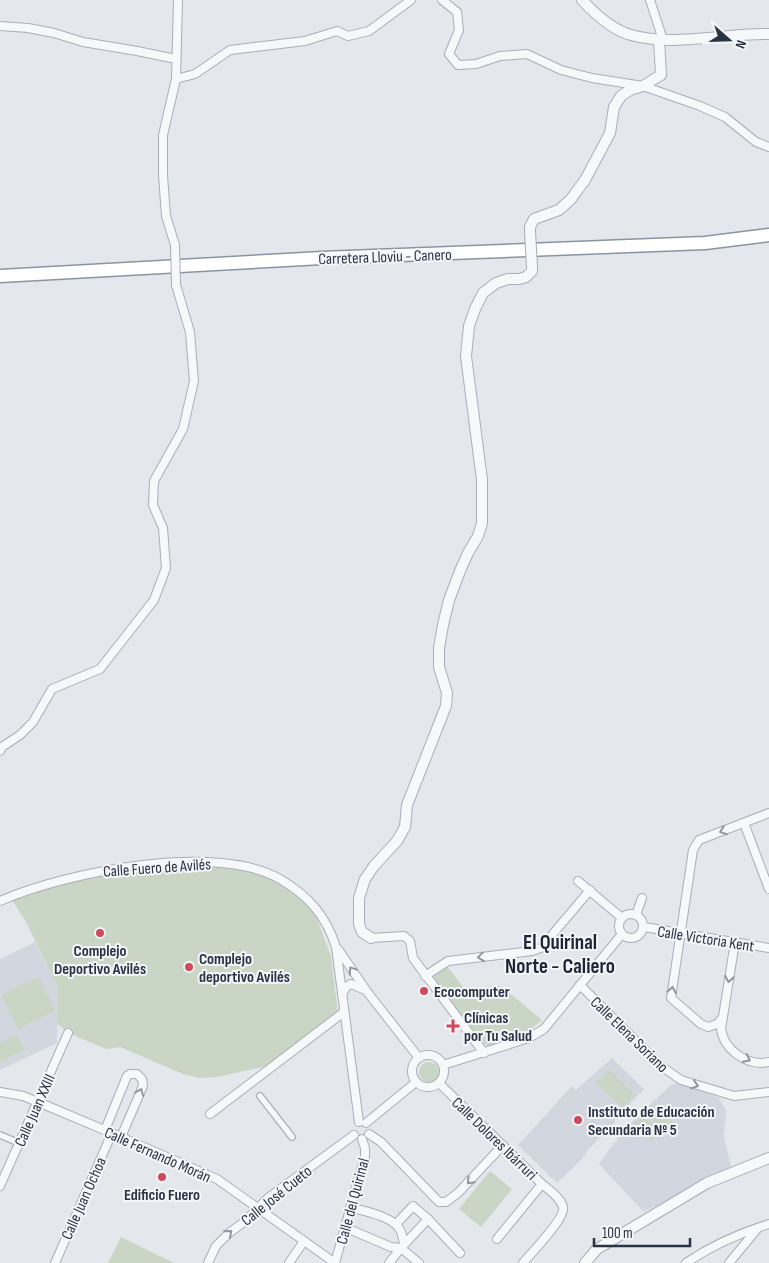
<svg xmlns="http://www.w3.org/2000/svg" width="769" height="1263" viewBox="0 0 769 1263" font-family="'Sofia Sans Condensed',sans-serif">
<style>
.built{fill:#d2d6de}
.green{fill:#c9d6c5}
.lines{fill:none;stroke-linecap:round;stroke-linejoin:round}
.pedestrian-casing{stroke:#a9aeb7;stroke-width:8}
.minor-casing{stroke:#a9aeb7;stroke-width:10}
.tertiary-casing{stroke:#a9aeb7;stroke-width:12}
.trunk-casing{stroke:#8b94a3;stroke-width:15}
.pedestrian{stroke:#f7f8fa;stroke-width:5.5}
.minor{stroke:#f7f8fa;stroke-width:8}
.tertiary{stroke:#f7f8fa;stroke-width:10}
.trunk{stroke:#fff;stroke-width:12}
.minor-bridge-casing{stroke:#a9aeb7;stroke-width:10;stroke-linecap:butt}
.tertiary-bridge-casing{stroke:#a9aeb7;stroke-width:12;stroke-linecap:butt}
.minor-bridge{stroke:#f7f8fa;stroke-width:8}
.tertiary-bridge{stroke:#f7f8fa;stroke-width:10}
.oneway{stroke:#9196a0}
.poi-dot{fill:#d1495b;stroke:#f4f6f9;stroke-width:2}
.labels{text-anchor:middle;stroke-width:4;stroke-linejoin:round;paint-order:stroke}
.street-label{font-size:16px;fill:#2b3445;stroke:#f4f6f9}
.poi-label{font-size:16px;font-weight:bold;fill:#2b3445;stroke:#f4f6f9;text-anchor:start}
.district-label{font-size:21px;font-weight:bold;fill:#1d2536;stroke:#f4f6f9}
</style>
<rect width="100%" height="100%" fill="#e4e7ec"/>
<g class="built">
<path d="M35,942L58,988L57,1043L0,1070V959Z"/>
<path d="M612,1058L644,1089L615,1119V1122L586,1152V1155L557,1183L518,1145L572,1086L576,1090Z"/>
<path d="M677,1083L718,1097L726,1110L724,1136L731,1167L644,1212L599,1164L625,1128L671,1085Z"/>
</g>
<g class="green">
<path d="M220,863L261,871L310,901L331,956L338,1013L277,1064L217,1077L200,1078L183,1074L120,1047L106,1049L68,1033L57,1023L58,988L26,922L10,897L93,872Z"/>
<path d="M448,967L464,988L501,986L542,1020C528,1034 508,1039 489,1046L480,1042L433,977Z"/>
<path d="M39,977L55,1011L18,1029L1,995Z"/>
<path d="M17,1035L24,1050L0,1062V1043Z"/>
<circle cx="429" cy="1072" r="10"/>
<path d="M609,1069L635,1095L623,1108L596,1083Z"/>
<path d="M656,1104L673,1123L663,1132L646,1113Z"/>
<path d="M644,1114L661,1133L651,1142L634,1123Z"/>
<path d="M490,1171L512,1189L481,1227L459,1209Z"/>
<path d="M121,1237L174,1263H108Z"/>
</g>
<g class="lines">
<defs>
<g id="pedestrian">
<path d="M260,1096L292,1137"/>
<path d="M0,1135L19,1143"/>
</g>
<g id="minor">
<path d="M442,0L457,12L459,30L449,54L458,65L476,64L500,56L527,54L561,70L592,78L643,86L700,106L725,117L756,142L769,147"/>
<path d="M650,0L663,40"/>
<path d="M0,26L28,28L54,33L83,42L137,51L176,59"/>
<path d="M176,79L195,74L230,50L305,41L337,31L348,36L369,31L411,0"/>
<path d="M175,245L166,216L163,175V135L176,79L178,0"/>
<path d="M0,751L2,747L20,735L33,722L52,689L100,669L154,600L166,568L163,528L153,505L154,481L183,429L194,381L190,332L176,285"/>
<path d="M744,823L769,889"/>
<path d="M578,881L622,918"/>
<path d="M0,901C66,872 216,842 280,879C309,896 326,916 336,947L359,1122"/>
<circle cx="631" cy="926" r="12"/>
<path d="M636,915L642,898"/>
<path d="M644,927L769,948"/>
<path d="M371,938L404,936L410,941L413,958L484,1053"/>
<path d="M735,942L721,1029C724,1050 748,1067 769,1062"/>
<path d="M338,949L368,993L419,1058"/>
<path d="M425,976L448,961L532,951L541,948L590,890"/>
<path d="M580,985L661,1066L681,1080L734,1096L769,1092"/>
<path d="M342,995L346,987L351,984L363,989"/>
<path d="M723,1017L717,1024L708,1027L701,1024L671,998L693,850L699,840L769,813"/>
<circle cx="428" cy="1071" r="16"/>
<path d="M443,1065L529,1038L544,1029L622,934"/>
<path d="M439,1083L542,1184L497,1239"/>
<path d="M0,1092L23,1096L38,1102L121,1137L217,1179L335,1263"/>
<path d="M210,1114L344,1012"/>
<path d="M366,1123L416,1082"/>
<path d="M105,1130L127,1076L130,1074H137L142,1079L143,1086L121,1137"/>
<path d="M369,1134L381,1142L439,1202H446L458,1193L503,1145"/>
<path d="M0,1186L68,1033"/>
<path d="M350,1207C365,1212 389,1215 399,1228C402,1232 403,1238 404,1244"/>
<path d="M428,1219L460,1253"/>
<path d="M344,1227L391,1247L401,1248L428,1219L413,1206L396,1224"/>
<path d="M55,1263L112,1133"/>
<path d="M208,1263L216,1246L229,1233L244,1222L268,1198L354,1135"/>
<path d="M289,1263L304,1241"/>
<path d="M335,1263L365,1156V1148L362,1139"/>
<path d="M389,1263L401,1248L419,1263"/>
<path d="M523,1263C531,1253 566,1218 563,1207C561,1198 549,1190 542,1184"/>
<path d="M686,1263C711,1246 740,1233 769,1224"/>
<path d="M729,1263L758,1228"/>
</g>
<g id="tertiary">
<path d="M582,0C595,14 612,30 631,35C673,47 725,33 769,34"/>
<path d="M530,231V227L534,219L559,210L571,199L585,180L610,133L614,107L621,96L630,90L643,86L661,75L659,40"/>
<path d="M371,938L362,932L359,924V898L365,879L374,866L397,841L405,827L407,805L446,706L447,693L439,667V648L443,625L449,600L460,571L468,553L478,536L482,523V480L466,356L469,326L475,309L483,293L496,283L508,279H519L526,277L532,271V267"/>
<path d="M585,1263L597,1249L707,1183L769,1158"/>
</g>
<path id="trunk" d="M0,276L322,258L705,243L769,235"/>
</defs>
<use href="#pedestrian" class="pedestrian-casing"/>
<use href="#minor" class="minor-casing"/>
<use href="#tertiary" class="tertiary-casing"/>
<use href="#trunk" class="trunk-casing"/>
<use href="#pedestrian" class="pedestrian"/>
<use href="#minor" class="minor"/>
<use href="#tertiary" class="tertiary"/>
<use href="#trunk" class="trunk"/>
<defs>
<path id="minor-bridge" d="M175,245L176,285"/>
<path id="tertiary-bridge" d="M530,231L532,267"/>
</defs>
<use href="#minor-bridge" class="minor-bridge-casing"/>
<use href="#tertiary-bridge" class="tertiary-bridge-casing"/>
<use href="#minor-bridge" class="minor-bridge"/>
<use href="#tertiary-bridge" class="tertiary-bridge"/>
</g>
<defs><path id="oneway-chevron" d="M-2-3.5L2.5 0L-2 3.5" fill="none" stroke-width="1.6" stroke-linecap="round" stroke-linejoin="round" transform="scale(1.25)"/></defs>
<g class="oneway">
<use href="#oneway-chevron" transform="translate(723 831) rotate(159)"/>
<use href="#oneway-chevron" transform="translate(481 957) rotate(173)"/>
<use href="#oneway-chevron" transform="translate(352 970) rotate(-124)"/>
<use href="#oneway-chevron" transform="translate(729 979) rotate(99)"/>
<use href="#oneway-chevron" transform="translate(672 990) rotate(-81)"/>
<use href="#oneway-chevron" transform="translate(747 1059) rotate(27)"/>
<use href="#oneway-chevron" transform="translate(695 1085) rotate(18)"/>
<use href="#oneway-chevron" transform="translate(140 1092) rotate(-69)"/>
<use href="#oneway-chevron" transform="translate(470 1181) rotate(134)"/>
<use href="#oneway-chevron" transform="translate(229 1233) rotate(-40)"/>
</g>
<g class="poi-dot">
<circle cx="100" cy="933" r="5"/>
<circle cx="189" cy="967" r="5"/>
<circle cx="424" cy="991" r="5"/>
<path d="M450.5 1018.5h5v5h5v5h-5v5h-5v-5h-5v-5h5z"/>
<circle cx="578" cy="1120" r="5"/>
<circle cx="162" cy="1177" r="5"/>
</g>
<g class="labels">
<g class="street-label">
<text transform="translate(385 256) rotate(-2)" y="6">Carretera Lloviu - Canero</text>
<text transform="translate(157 867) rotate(-4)" y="6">Calle Fuero de Avilés</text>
<text transform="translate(706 938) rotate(9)" y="6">Calle Victoria Kent</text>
<text transform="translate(630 1034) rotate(44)" y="6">Calle Elena Soriano</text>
<text transform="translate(34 1110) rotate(-66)" y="6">Calle Juan XXIII</text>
<text transform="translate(495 1138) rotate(44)" y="6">Calle Dolores Ibárruri</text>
<text transform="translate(158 1154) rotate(24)" y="6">Calle Fernando Morán</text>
<text transform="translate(276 1195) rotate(-39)" y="6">Calle José Cueto</text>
<text transform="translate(83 1198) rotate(-66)" y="6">Calle Juan Ochoa</text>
<text transform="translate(352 1201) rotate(-75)" y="6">Calle del Quirinal</text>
</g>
<g class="poi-label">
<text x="100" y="956" text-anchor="middle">Complejo<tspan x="100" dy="18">Deportivo Avilés</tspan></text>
<text x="199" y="964">Complejo<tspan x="199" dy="18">deportivo Avilés</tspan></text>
<text x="434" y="997">Ecocomputer</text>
<text x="464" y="1023">Clínicas<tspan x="464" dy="18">por Tu Salud</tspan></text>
<text x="588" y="1117">Instituto de Educación<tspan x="588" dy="18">Secundaria Nº 5</tspan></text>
<text x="162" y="1200" text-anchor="middle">Edificio Fuero</text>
</g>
<g class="district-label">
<text x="560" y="949">El Quirinal<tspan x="560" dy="24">Norte - Caliero</tspan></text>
</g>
</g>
<g transform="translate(729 40) rotate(110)" stroke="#f4f6f9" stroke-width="4" paint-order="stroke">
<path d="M0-4L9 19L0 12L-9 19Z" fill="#2b3445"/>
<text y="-8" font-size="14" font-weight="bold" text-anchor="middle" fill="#2b3445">N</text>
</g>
<path d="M594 1238v8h96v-8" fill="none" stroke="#2b3445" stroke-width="2.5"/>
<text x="602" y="1238" font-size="15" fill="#2b3445" stroke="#f4f6f9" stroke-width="4" paint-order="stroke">100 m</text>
</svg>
